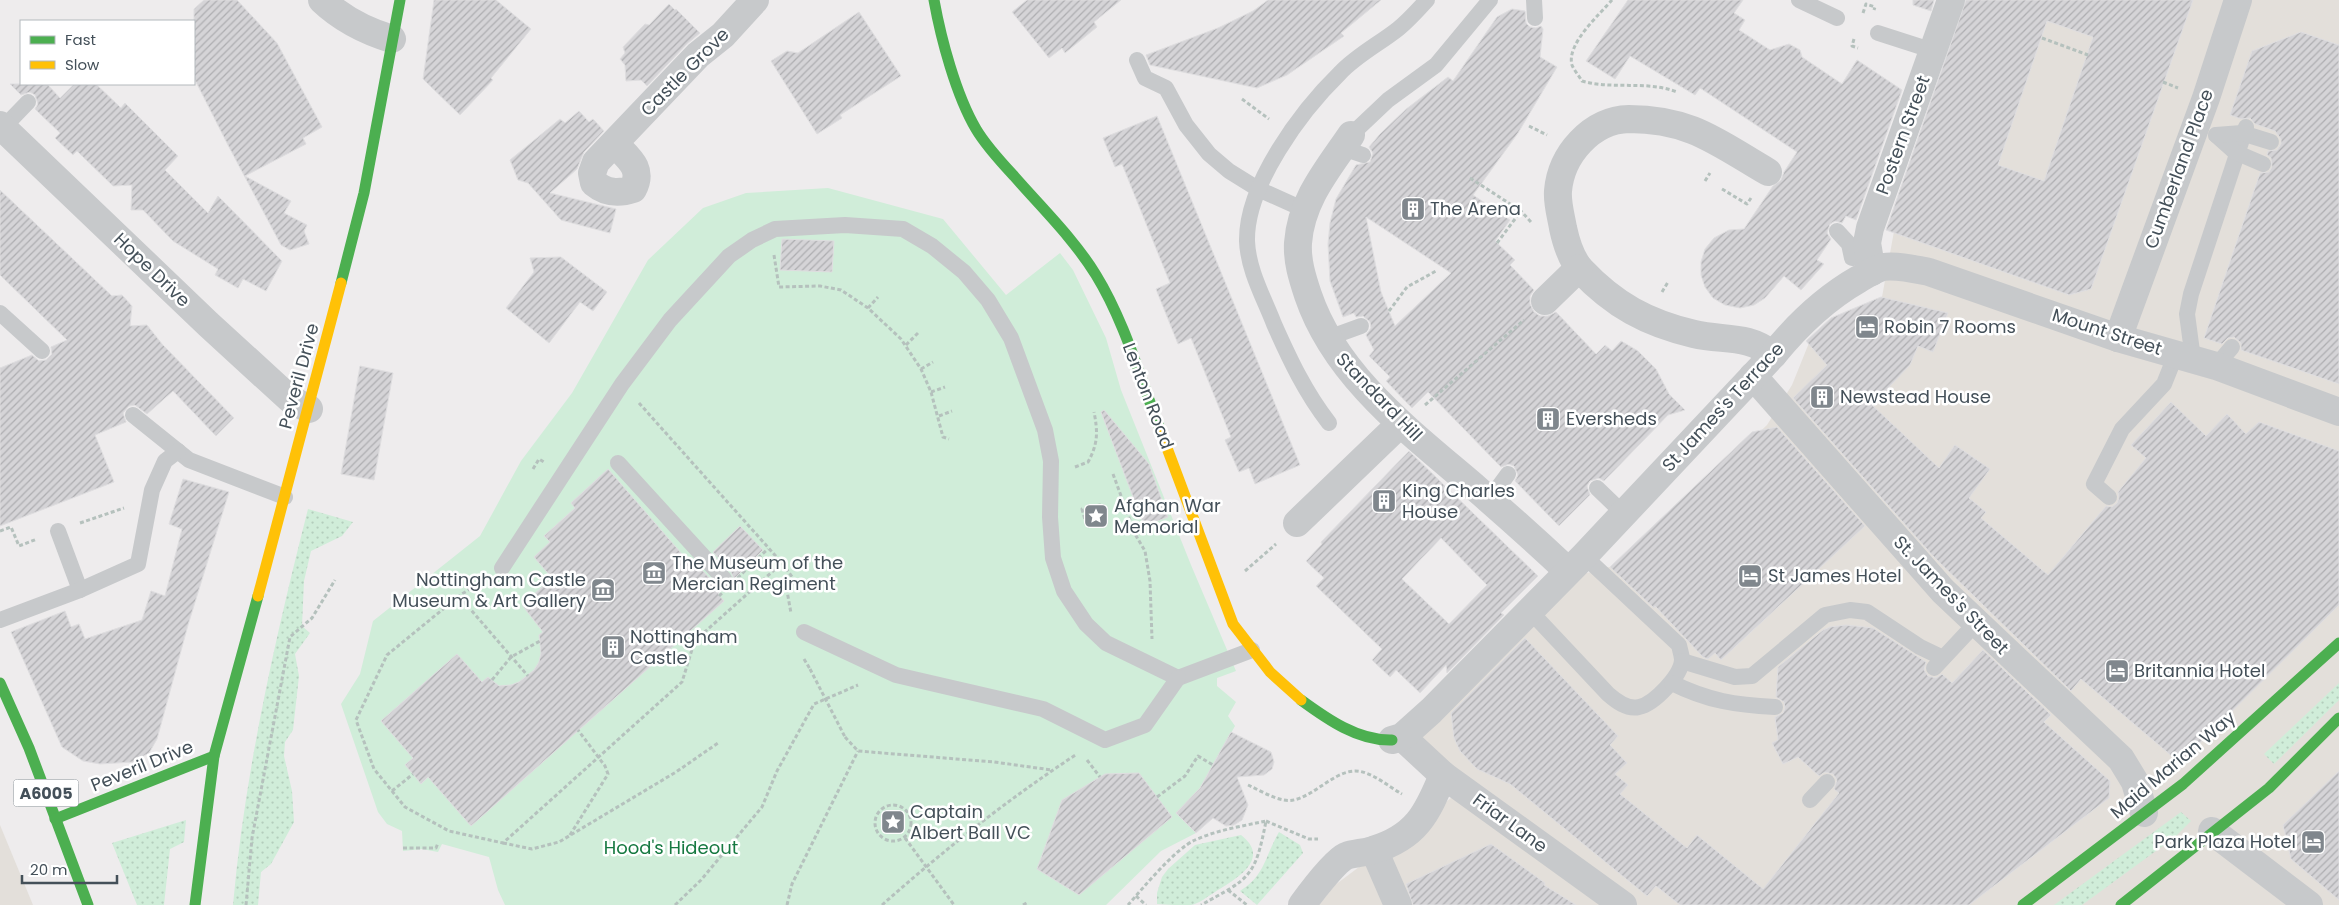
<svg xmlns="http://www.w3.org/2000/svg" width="2339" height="905" viewBox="0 0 2339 905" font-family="Poppins,sans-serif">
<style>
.commercial{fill:#e3dfda}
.grass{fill:url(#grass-dots)}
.park{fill:#d0edd9}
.building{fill:url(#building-hatch);stroke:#dfdee0;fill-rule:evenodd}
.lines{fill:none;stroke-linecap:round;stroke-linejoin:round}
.path{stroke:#b5c1bd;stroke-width:3;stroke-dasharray:4 2.5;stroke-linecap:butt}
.lane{stroke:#c7c9cb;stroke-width:16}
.street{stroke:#c7c9cb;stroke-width:28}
.fast{stroke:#4caf50;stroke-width:11}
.slow{stroke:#ffc107;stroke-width:11}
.path-bridge{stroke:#b5c1bd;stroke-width:3;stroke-dasharray:4 2.5;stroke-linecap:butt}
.lane-bridge{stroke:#c7c9cb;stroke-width:16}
.labels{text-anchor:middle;stroke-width:5;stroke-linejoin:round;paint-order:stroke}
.shield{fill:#fff;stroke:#7c848b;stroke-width:1}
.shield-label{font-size:16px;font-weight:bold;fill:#445059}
.street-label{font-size:18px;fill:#445059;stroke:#fff}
.poi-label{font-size:18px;fill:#445059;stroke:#fff;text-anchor:start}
.park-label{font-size:18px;fill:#167941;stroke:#fff}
</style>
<defs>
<pattern id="grass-dots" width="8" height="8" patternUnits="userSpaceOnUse" patternTransform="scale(1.25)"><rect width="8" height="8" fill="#d0edd9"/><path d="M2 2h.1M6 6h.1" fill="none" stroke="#b4cdbc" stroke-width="1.8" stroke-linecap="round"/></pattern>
<pattern id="building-hatch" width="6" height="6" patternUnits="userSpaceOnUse" patternTransform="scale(1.25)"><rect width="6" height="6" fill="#d5d4d7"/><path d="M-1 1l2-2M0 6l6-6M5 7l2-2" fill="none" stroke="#aeaeb1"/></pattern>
</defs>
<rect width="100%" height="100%" fill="#eeeced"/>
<g class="commercial">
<path d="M1971,0H2339V905H1319L1335,885L1463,789L1412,736L1579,575L1621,564L1767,425L1792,385L1811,338L1882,297L1895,226Z"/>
<path d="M0,825L33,905H0Z"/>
</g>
<g class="grass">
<path d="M308,509L353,522L342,536L311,551L304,581L302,626L310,633L295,654L299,676L293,730L285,742L284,756L292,791L294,822L271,864L261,872L258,905H233C245,771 275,639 308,509Z"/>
<path d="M2339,683V700L2274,764L2264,754Z"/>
<path d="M2181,812L2191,821L2175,837L2082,905H2054Z"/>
<path d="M186,820L184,842L170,849L164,905H137L112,843Z"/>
<path d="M1279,832L1300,845L1303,853L1257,905L1240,891C1265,876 1265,856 1279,832Z"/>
<path d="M1241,835C1272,859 1236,879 1215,892C1208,896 1199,904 1191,905C1181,905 1166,905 1157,904V893L1162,877L1168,869L1195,845Z"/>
</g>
<path class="park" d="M828,188L943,219L1006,295L1060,253L1073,270L1106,338L1121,390L1191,565L1236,671L1217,678V686L1236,702L1228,716L1235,726L1200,788L1176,813L1196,833L1161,851L1106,905H505L498,890L489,857L442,844L438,852L422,849L403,851L402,831L387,824L378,812L341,704L360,674L373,621L480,536L521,461L572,393L648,260L703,208L746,193Z"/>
<g class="building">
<path d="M204,0H237L277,43L322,127L303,138L306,144L245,176L291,201L284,213L307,225L304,231L309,244L290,250L281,245L229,147L194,78V9Z"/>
<path d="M434,0H496L531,29L491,78L493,80L460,115L423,79Z"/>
<path d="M1027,0H1121L1094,22L1097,27L1065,53L1062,48L1049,58L1012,12Z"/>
<path d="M1268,0H1381L1341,33L1344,36L1287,75L1257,88L1150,65L1146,55L1218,28L1253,11Z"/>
<path d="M1628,0H1743L1734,13L1745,20L1739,30L1770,50L1789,44L1800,50L1802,57L1842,84L1857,60L1902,90L1856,220L1846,216L1842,223L1835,221L1830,224L1827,233L1831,239L1817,260L1824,264L1801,290L1784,276L1765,298L1754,305L1740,308L1725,305L1713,298L1705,287L1701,275V262L1705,249L1714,238L1729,230L1744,229L1773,186L1781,180L1784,172L1797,152L1700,88L1695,95L1630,56L1615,79L1586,61Z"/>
<path d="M1913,0H1934L1931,11L1913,5Z"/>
<path d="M1966,0H2193L2091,289L2069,295L1886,230ZM2047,21L2093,37L2044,181L1998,165Z"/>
<path d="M669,4L675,10L676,9L700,33L687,44L647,86L641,80L626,81L625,65L620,59L625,53L623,47L645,24L649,25Z"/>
<path d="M1512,9L1525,11L1526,23L1530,27L1536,28L1541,26L1543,29L1540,57L1557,67L1518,133L1473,195L1510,220L1495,241L1515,260L1510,265L1534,290L1530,296V304L1534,312L1540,316H1548L1556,312L1596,354L1605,345L1612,351L1621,341L1638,351L1656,369L1669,394L1685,410L1668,415L1604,481L1599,478L1590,481L1587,486L1590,495L1559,526L1515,481L1518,475L1514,466L1509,464L1501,467L1428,392L1412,408L1386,381L1390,377L1369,356L1374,350L1366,335L1371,328L1370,322L1363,316L1356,317L1354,313L1343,317L1330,281L1328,244L1330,223L1336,199L1356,165L1370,162L1373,153L1369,147L1380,134L1405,110L1448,77L1453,81L1497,17ZM1366,217L1451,273L1395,326L1381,292Z"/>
<path d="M859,12L901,76L840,115L842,118L817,134L771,61L787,51L798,53Z"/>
<path d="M2301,32L2339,45V384L2241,350V343L2234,337L2228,338L2222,344L2204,338L2260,173L2269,172L2272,167L2271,158L2267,155L2268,151L2277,150L2281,144V139L2275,131L2255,124L2250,118L2241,119L2230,115L2252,51Z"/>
<path d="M10,84H47L60,98L74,84H96L121,108L125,103L178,156L165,170L208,213L218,196L282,261L266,291L243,279L238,288L215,275L218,269L173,241L143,210H131L132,185L113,186L77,151L73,155L55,138L60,133L35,109L38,104L35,95L30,92L21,95Z"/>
<path d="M579,111L589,122L593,119L604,131L584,152L577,169L550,193L616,209L610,233L561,220L528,183L518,180L510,160L560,119L565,123Z"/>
<path d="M1157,116L1300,465L1255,484L1249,468L1239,472L1225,440L1231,437L1191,338L1178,344L1156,289L1170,283L1122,164L1115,167L1103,138Z"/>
<path d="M0,190L112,296L122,295L132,306L130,326L147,325L162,344L234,418L216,436L173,391L147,414L135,405L129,406L123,413L126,422L95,435L114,482L0,526V368L32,355L39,361L46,360L52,354L51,347L67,340L0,275Z"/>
<path d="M782,239L834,241L832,272L780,270Z"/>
<path d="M561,257L607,292L593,311L580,302L549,343L506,308L534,272L530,258Z"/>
<path d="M1881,297L1948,313L1933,352L1918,346L1910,365L1872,405L1939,468L1955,445L1990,469L1969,498L1986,512L1981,518L2048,575L2106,506L2112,507L2117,503L2119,498L2118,492L2146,458L2131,445L2171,402L2206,436L2227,414L2246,434L2259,422L2339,451V605L2180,763L2081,679L2071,691L1933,556L1793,398L1827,365L1806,341L1831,318Z"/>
<path d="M360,366L393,373L374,480L341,474Z"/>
<path d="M1104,410L1149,464L1168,517L1144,526L1101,412Z"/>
<path d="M1777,427L1865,526L1721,660L1715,653L1708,659L1703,657L1655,606L1654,608L1610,567L1752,432Z"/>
<path d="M1409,451L1538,576L1501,613L1504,615L1447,673L1446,665L1420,693L1396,670L1390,677L1372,660L1382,649L1316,586L1324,578L1306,561L1322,544L1321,542ZM1441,538L1487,585L1449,624L1402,579Z"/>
<path d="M608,469L695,569L698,566L717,586L723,589L718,594L724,601L471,826L428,777L421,784L413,774L405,765L413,758L381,721L457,654L482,682L488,677L499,686L511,685L519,682L534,670L539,662L541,653L539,635L543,632L522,605L552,578L534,557L550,542L544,536L575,508L571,503Z"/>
<path d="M183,479L229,492L188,625L157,739L149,753L133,762L100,764L83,761L62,747L11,632L65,611L71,627L79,624L85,639L142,620L151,591L165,596L182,529L169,524Z"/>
<path d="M740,526L763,550L734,579L731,572L713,552Z"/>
<path d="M1846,625L1873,628L1926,662L1924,670L1928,676L1936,678L1942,674L1952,683L1983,650L2051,715L2044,722L2110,781L2109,798L1969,905H1680L1656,886L1647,896L1510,784L1477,769L1460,751L1454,738L1451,713L1525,638L1618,736L1610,745L1627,763L1615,774L1628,785L1620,794L1687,848L1697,835L1763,889L1839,793L1834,789L1837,780L1833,774L1825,772L1819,776L1798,757L1783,764L1772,743L1778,740L1775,717L1783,713L1785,708L1784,702L1776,697L1778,667L1823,630L1830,627Z"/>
<path d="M1231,732L1271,752L1274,762L1272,769L1264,775L1237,777L1248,805L1242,820L1234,825L1226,826L1213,818L1196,833L1176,813L1200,788Z"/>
<path d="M2339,771V900L2291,859L2283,825Z"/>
<path d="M1139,773L1172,817L1079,895L1037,869L1062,800L1105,774Z"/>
<path d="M1491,844L1545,883L1544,885L1576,905H1413L1406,884Z"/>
</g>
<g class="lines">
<g class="path">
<path d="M1612,0C1600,14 1566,44 1572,65C1574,70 1579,76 1582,81C1613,90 1646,80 1677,92"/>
<path d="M1863,13L1866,4L1875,7L1874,10"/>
<path d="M2042,38L2088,55"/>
<path d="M1854,39L1852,46L1858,48"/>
<path d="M2163,82L2178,88"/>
<path d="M1242,99L1269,119"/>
<path d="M1529,126L1547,135"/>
<path d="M1470,178L1521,211L1531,222"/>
<path d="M1705,181L1710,173"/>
<path d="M1722,189L1747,204L1751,198"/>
<path d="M1497,243L1521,211"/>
<path d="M774,255L779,287L820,286L841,290L868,308L901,339L921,369L931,392L943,437L949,439"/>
<path d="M1662,292L1668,282"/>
<path d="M868,308L878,297"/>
<path d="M1389,311L1407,287L1436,271"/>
<path d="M906,345L918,333"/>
<path d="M921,369L933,362"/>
<path d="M931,392L945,387"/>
<path d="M639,403L782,563L795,581L787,591L791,613"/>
<path d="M1425,405L1524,320"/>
<path d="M939,416L952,411"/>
<path d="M1075,467L1088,462C1098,444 1098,432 1094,412"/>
<path d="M533,469L539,459L544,462"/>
<path d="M1113,474L1135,534L1145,551L1150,581L1152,639"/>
<path d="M1100,505L1106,521L1087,527L1082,509Z"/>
<path d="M80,523L124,508"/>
<path d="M0,531L11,527L19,546L37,539"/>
<path d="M758,558L768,549"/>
<path d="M1245,571L1276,544"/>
<path d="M482,581L459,596L387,655L356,720L374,769L405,807L449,831L503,843L682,682L694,643L699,637L782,563"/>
<path d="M459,596L528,676"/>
<path d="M804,659L810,669"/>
<path d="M492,680L511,657L540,641"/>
<path d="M845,737L858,751L994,762L1052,770"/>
<path d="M1087,760L1100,777"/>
<path d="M1248,785C1259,790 1272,798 1284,800C1306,805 1331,772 1354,771C1370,770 1389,787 1402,794"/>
<path d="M392,791L413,774"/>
<path d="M1157,797L1185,776L1198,756L1213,765"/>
<circle cx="893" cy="823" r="18"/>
<path d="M1266,821L1309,839H1318"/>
<path d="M570,835L608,774L605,766L578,730"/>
<path d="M905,838L954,905"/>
<path d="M503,843L532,849L559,842L676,772L718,743"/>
<path d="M403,848H436L438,843"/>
<path d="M1228,890L1247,905"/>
<path d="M1136,896L1146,905"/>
<path d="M246,905L252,838L290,637L312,618L335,580"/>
<path d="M675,905L701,880L762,807L777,771L814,704L858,685"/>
<path d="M787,905L792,884L858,751"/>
<path d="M882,905C943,851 1008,799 1077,754"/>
<path d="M1023,905L1028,902"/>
<path d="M1128,905C1143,888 1175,849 1195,840C1217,830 1243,826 1266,821C1255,878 1250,878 1201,905"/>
</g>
<g class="lane">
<path d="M1534,0L1535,18"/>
<path d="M1799,0L1837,18"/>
<path d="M1878,33L1934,51"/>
<path d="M1137,60L1145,78L1166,88L1186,125L1209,154L1229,171L1258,189L1305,210"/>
<path d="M3,128L28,102"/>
<path d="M1351,135L1388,100L1436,65L1490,0"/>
<path d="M1342,148L1363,155"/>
<path d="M1837,231L1849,244L1852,258L1870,255"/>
<path d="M0,313L42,351"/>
<path d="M1328,338L1361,326"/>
<path d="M2193,359L2187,314L2191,294L2246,127"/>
<path d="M2216,366L2232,347"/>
<path d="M133,415L189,460L285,497"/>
<path d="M1329,423C1305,392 1290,360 1274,324C1264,298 1248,270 1247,241C1246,185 1301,111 1340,73C1357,55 1379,44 1398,29C1408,21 1418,10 1427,0"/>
<path d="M618,463L724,579"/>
<path d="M1597,488L1624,514"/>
<path d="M2109,497L2094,484L2122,429L2164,384L2176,354"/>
<path d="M1489,500L1508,474"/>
<path d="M58,531L80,590"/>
<path d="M502,568L622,384L670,320L729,256L752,240L775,229L845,225L903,229L932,246L964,272L988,300L1011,338L1045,430L1051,461L1050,517L1053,558L1064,591L1086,624L1106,643L1178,678L1252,650"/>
<path d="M1529,610L1608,694C1616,701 1627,710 1639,707C1654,704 1681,676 1682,660C1682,656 1680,650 1679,645L1584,556"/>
<path d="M0,620L80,590L138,564L152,490L165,461L178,451"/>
<path d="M804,632L896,675L1043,709L1105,740L1145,725L1178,678"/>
<path d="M1682,661L1735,677L1752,676L1825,615L1850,610L1867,612L1920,647L1943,658"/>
<path d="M1934,668L1976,623"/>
<path d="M1672,683C1708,701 1736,705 1775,707"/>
<path d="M1810,800L1827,782"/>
</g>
<g class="street">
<path d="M322,0C342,19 366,31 392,39"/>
<path d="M0,125L208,324L290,399L309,409"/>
<path d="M1351,135C1328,169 1301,200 1298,243C1297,261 1302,277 1308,295C1336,378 1413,434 1478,490C1508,516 1538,543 1568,571"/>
<path d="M614,143C628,158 644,168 633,189C618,194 606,193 594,183L592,173L596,162L698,55L723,35L755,0"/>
<path d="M1768,172C1718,143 1691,119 1629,119C1591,120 1561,155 1558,191C1557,203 1561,216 1563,228C1566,242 1571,259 1581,270C1614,305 1647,323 1694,334C1723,341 1748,334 1773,355"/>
<path d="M1872,272L1867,243L1870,228L1951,0"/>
<path d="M1545,301L1579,268"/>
<path d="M2118,338L2206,98L2238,0"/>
<path d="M1753,376L1943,591L2121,759L2135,782L2144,813"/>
<path d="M1297,523L1400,424"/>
<path d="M1402,737L1443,775L1623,905"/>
<path d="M1392,740L1402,737L1431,711L1584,556L1773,355C1798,324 1824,299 1859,279C1866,275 1875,269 1883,267C1897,265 1914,269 1929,272L2118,338L2216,366L2339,412"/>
<path d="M2212,831L2309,905"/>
<path d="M1374,850L1398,905"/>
<path d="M1302,905C1310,894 1335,861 1346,856C1354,853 1364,853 1373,850C1416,837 1427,814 1443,775"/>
</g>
<g class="fast">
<path d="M934,0C941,39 956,95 976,129C986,146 1001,162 1014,176C1042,208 1074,239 1096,275C1125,322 1141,381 1161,432"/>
<path d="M341,283L364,193L400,0"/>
<path d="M0,683L29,748L88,905"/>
<path d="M1301,700C1327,719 1358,741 1392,740"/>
<path d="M55,819L214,756"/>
<path d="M195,905L214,756L258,596"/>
<path d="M2023,905L2183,784L2339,643"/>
<path d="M2121,905L2269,788L2339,718"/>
</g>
<g class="slow">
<path d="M1161,432L1233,624L1270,672L1301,700"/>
<path d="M258,596L341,283"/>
</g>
<g class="path-bridge">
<path d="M719,596L758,558"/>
<path d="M810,669L845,737"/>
</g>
<g class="lane-bridge">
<path d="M2216,135L2235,152L2263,164"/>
<path d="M2216,135L2242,133L2271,142"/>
</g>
</g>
<defs>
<symbol id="building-square" viewBox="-11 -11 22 22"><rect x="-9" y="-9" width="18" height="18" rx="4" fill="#80878d" stroke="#fff"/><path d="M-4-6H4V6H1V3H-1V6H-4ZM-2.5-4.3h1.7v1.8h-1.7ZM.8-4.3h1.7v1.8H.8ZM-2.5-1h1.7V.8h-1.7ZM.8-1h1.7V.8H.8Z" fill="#fff"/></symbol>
<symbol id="hotel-square" viewBox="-11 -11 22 22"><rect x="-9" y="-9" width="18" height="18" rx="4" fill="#80878d" stroke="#fff"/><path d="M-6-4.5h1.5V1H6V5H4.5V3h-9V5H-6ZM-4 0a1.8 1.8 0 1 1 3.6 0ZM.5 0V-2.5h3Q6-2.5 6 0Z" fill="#fff"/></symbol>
<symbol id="sight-square" viewBox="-11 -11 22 22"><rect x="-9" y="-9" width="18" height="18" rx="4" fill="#80878d" stroke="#fff"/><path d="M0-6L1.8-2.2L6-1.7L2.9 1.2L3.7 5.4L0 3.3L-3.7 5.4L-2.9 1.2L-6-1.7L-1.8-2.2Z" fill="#fff"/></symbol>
<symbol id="museum-square" viewBox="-11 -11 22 22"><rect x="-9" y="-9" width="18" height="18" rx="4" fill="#80878d" stroke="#fff"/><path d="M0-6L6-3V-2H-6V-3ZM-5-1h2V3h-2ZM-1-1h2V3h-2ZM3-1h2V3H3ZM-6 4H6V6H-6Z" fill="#fff"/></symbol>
</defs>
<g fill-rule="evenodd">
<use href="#building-square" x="1399" y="195" width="28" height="28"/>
<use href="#hotel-square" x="1853" y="313" width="28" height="28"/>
<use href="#building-square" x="1808" y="383" width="28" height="28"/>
<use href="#building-square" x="1534" y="405" width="28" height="28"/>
<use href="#building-square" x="1370" y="487" width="28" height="28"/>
<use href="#sight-square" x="1082" y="502" width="28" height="28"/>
<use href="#museum-square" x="640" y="559" width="28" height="28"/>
<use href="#hotel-square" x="1736" y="562" width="28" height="28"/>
<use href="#museum-square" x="589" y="576" width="28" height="28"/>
<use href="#building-square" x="599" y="633" width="28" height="28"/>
<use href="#hotel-square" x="2103" y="657" width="28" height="28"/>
<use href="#sight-square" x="879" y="808" width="28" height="28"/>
<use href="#hotel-square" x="2299" y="828" width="28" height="28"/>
</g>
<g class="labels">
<rect class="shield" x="13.5" y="779.5" width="65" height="27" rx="4"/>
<g class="shield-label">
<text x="46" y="799">A6005</text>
</g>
<g class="street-label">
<text transform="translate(685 72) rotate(-45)" y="6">Castle Grove</text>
<text transform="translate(1903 135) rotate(-70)" y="6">Postern Street</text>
<text transform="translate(2179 169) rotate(-70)" y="6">Cumberland Place</text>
<text transform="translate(152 270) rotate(44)" y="6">Hope Drive</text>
<text transform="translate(2107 332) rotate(18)" y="6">Mount Street</text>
<text transform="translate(299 376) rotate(-75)" y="6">Peveril Drive</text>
<text transform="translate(1148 396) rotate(69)" y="6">Lenton Road</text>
<text transform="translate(1379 397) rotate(46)" y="6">Standard Hill</text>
<text transform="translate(1723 407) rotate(-47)" y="6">St James's Terrace</text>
<text transform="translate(1951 595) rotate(46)" y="6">St. James's Street</text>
<text transform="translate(2173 765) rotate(-40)" y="6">Maid Marian Way</text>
<text transform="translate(142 766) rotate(-22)" y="6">Peveril Drive</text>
<text transform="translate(1510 823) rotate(36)" y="6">Friar Lane</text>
</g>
<g class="poi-label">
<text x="1430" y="215">The Arena</text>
<text x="1884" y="333">Robin 7 Rooms</text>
<text x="1840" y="403">Newstead House</text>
<text x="1566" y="425">Eversheds</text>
<text x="1402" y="497">King Charles<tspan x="1402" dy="21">House</tspan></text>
<text x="1114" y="512">Afghan War<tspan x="1114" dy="21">Memorial</tspan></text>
<text x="672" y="569">The Museum of the<tspan x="672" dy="21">Mercian Regiment</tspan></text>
<text x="1768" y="582">St James Hotel</text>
<text x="586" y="586" text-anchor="end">Nottingham Castle<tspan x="586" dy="21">Museum &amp; Art Gallery</tspan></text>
<text x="630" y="643">Nottingham<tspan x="630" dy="21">Castle</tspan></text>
<text x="2134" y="677">Britannia Hotel</text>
<text x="910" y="818">Captain<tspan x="910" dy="21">Albert Ball VC</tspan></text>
<text x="2296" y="848" text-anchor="end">Park Plaza Hotel</text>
</g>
<g class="park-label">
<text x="671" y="854">Hood's Hideout</text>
</g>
</g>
<rect x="20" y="20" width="175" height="65" fill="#ffffff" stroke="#b4b9bd"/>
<rect x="30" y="36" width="25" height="8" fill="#4caf50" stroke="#b4b9bd"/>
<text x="65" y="45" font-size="15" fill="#445059">Fast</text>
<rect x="30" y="61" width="25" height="8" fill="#ffc107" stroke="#b4b9bd"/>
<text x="65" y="70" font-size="15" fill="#445059">Slow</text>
<path d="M22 875v8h95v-8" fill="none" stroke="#445059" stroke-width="2.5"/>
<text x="30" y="875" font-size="15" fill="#445059" stroke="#ffffff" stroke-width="4" paint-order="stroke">20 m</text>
</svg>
